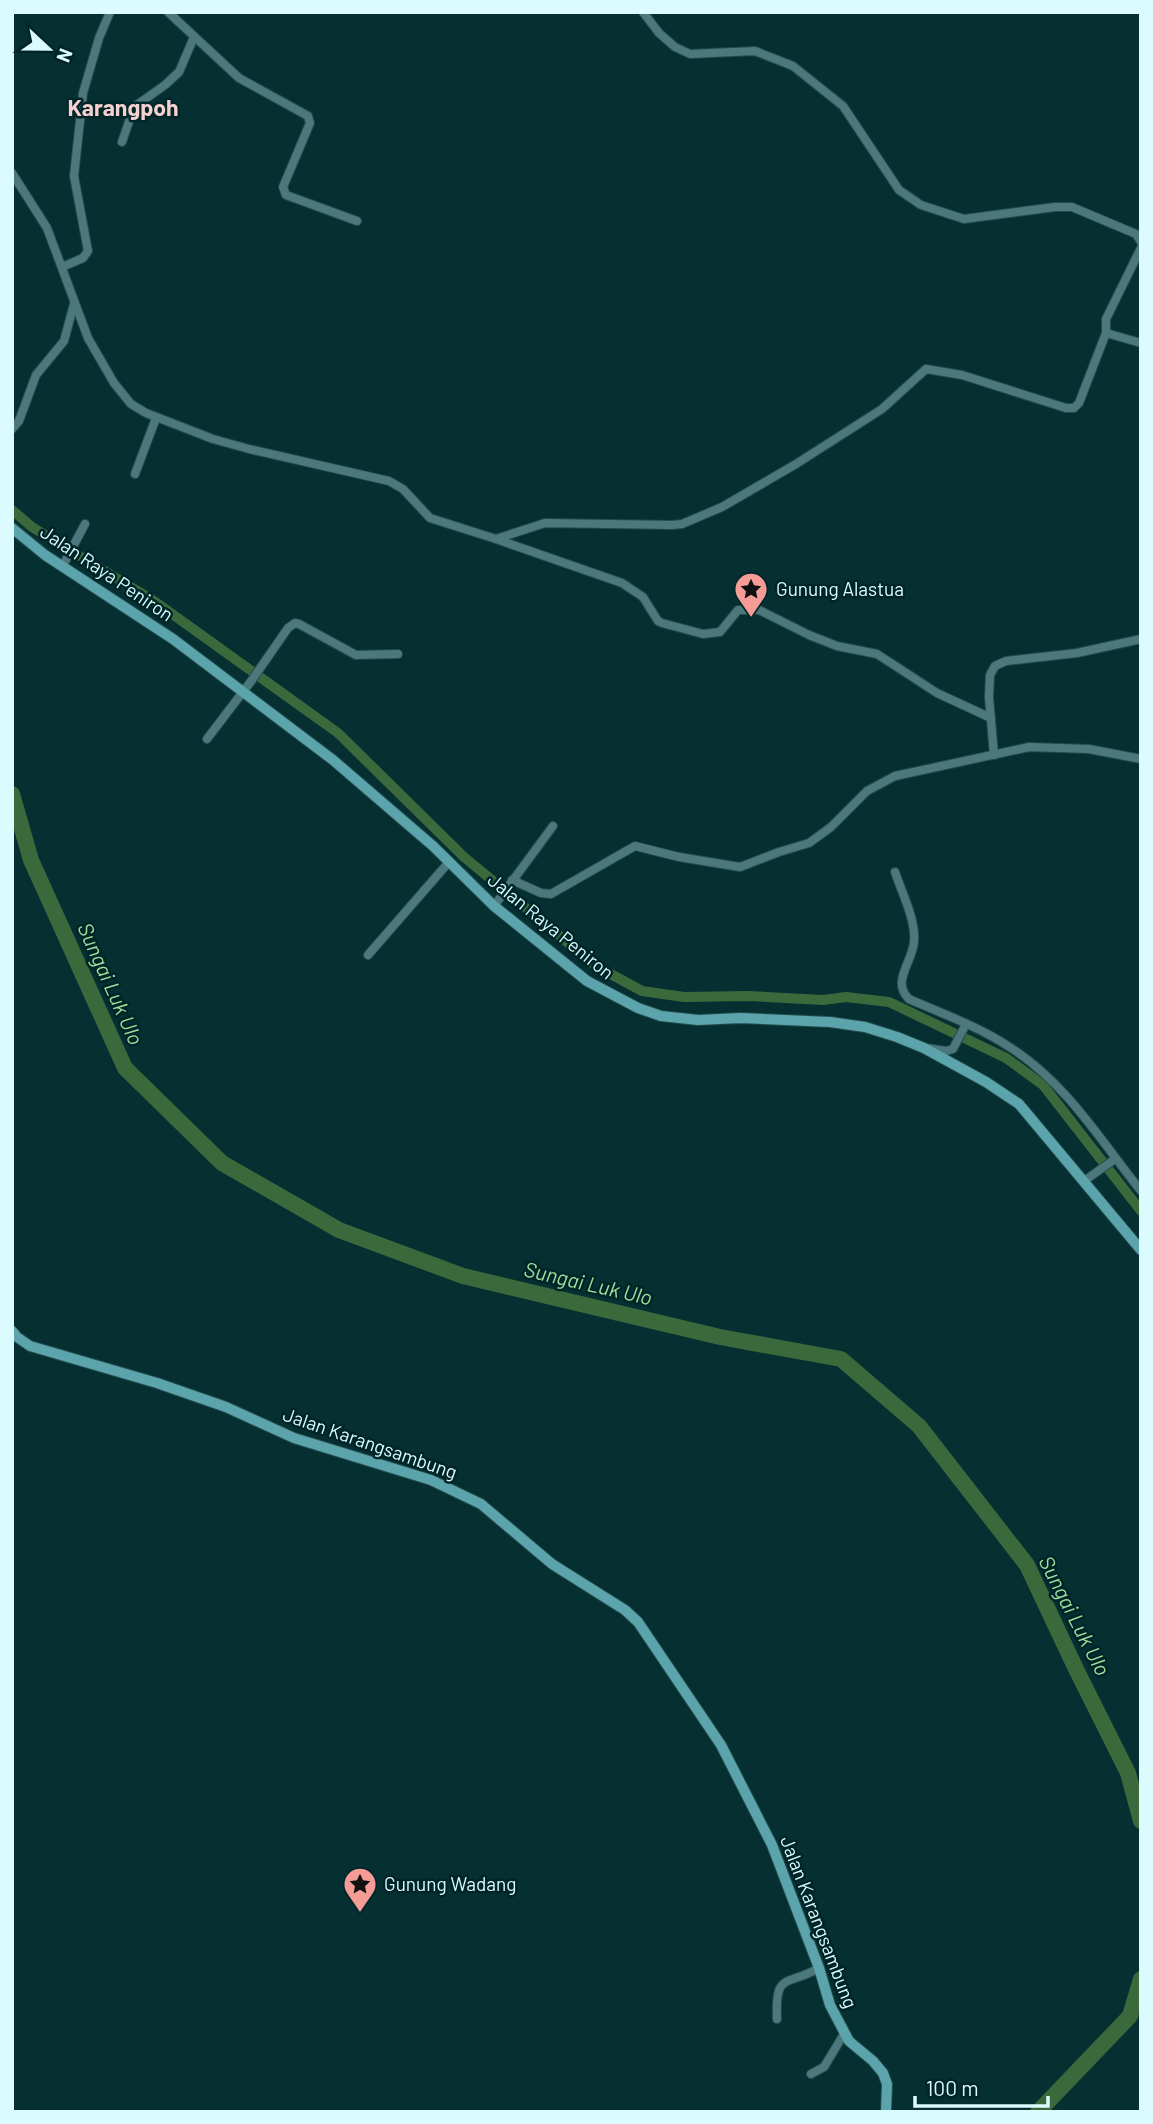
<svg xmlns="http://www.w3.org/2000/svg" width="1153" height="2124" viewBox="0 0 1153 2124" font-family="Barlow,sans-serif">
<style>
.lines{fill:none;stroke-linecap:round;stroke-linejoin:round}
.canal{stroke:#3c693c;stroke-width:10}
.river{stroke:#3c693c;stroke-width:16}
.minor-casing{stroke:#244c4f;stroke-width:10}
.secondary-casing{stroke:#244c4f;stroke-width:12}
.minor{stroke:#4c777c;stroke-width:8}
.secondary{stroke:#5ba4ab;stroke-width:10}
.labels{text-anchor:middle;stroke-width:5;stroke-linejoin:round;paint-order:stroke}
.street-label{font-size:19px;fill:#dcfbfe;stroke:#002528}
.poi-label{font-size:19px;fill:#dcfbfe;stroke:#002528;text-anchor:start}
.water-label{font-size:21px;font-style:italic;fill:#9ce09a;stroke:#002528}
.quarter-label{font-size:23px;font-weight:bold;fill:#f4d1ce;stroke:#002528}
</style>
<rect width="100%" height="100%" fill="#062f32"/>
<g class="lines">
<path class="canal" d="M12,510L32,527L154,601L338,733L464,857L596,966L642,991L684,997L748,996L823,1000L846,997L889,1002L1006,1058L1043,1085L1141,1211"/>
<g class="river">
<path d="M12,794L31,860L125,1068L222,1163L339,1230L463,1276L720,1337L841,1359L919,1426L1027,1565L1076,1669L1128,1773L1141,1821"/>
<path d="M1038,2112L1130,2016L1141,1979"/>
</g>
<defs>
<g id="minor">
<path d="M168,12L239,78L308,116L310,123L283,187L286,195L357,221"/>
<path d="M643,12L659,33L675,47L690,54L755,51L793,66L843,106L899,190L921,205L964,219L1055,207H1072L1136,234L1141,242"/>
<path d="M122,142L134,107L165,85L179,72L194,37"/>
<path d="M12,173L47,228L88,338L114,383L131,404L146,413L213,439L249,449L389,481L403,489L430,518L496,539L545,523L672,525L682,524L722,507L796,464L882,409L926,369L962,375L1066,408H1074L1079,403L1106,333V319L1141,248"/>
<path d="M62,267L83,258L88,251L74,176L83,93L99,38L110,12"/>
<path d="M1106,333L1141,343"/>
<path d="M12,429L19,421L36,375L64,341L74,304"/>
<path d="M135,474L156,418"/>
<path d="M496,539L622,583L643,597L658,621L662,623L703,634L720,632L738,610H759L809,635L837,646L877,654L937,693L991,718"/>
<path d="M62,567L85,524"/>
<path d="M207,739L252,680L288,628L295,623L299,624L356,655L398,654"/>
<path d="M994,755L989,697L990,675L995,666L1006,661L1077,653L1141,639"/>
<path d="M895,872C902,893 916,920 914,942C912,963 891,982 909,999C943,1014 980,1027 1011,1048C1066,1083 1101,1141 1141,1191"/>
<path d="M512,880L541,893L551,894L635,846L679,857L740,867L779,852L809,843L831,827L867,791L895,776L1029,747L1089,749L1141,759"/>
<path d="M494,906L553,826"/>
<path d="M368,955L449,862"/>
<path d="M926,1048L946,1051L953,1049L966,1024"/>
<path d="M1084,1181L1115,1159"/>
<path d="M777,2019C775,1971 786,1987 819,1968"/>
<path d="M811,2074L824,2067L844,2034"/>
</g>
<g id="secondary">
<path d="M12,528L45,555L173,639L333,760L433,846L494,906L587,981L638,1008L661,1016L698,1020L741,1018L830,1022L865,1027L897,1037L924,1048L986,1082L1019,1104L1141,1250"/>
<path d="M12,1331L17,1337L30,1346L157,1383L226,1407L294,1438L431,1480L481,1504L552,1564L625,1610L638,1622L721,1745L772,1845L819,1968L830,2005L849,2041L873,2061L883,2073L887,2084L886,2112"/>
</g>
</defs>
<use href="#minor" class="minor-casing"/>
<use href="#secondary" class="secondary-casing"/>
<use href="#minor" class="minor"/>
<use href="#secondary" class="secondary"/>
</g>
<defs>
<symbol id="sight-pin" viewBox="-11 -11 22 30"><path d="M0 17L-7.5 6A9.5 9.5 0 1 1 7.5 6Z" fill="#f59c96" stroke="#002528"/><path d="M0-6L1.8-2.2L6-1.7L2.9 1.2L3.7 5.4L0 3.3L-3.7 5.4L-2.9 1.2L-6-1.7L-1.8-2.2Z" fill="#111"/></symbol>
</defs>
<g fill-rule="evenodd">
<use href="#sight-pin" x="732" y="570" width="38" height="52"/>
<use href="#sight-pin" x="341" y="1865" width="38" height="52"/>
</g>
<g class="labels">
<g class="street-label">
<text transform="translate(107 573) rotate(34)" y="7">Jalan Raya Peniron</text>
<text transform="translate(551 926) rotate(39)" y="7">Jalan Raya Peniron</text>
<text transform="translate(370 1443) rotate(19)" y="7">Jalan Karangsambung</text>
<text transform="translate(819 1922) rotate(69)" y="7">Jalan Karangsambung</text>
</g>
<g class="poi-label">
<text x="776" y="596">Gunung Alastua</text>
<text x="384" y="1891">Gunung Wadang</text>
</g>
<g class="water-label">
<text transform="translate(110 984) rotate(66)" y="7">Sungai Luk Ulo</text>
<text transform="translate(588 1284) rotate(13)" y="7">Sungai Luk Ulo</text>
<text transform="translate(1074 1616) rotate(63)" y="7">Sungai Luk Ulo</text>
</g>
<g class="quarter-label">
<text x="123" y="116">Karangpoh</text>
</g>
</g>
<rect width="1153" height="2124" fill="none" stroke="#dcfbfe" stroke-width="28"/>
<g transform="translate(49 49) rotate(112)" stroke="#002528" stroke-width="5" paint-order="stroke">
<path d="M0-5L12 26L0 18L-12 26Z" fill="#dcfbfe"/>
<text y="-10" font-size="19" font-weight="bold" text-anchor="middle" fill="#dcfbfe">N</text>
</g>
<path d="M915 2096v10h133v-10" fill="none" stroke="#dcfbfe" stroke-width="3.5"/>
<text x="926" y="2096" font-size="21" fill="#dcfbfe" stroke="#002528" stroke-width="5" paint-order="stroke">100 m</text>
</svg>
